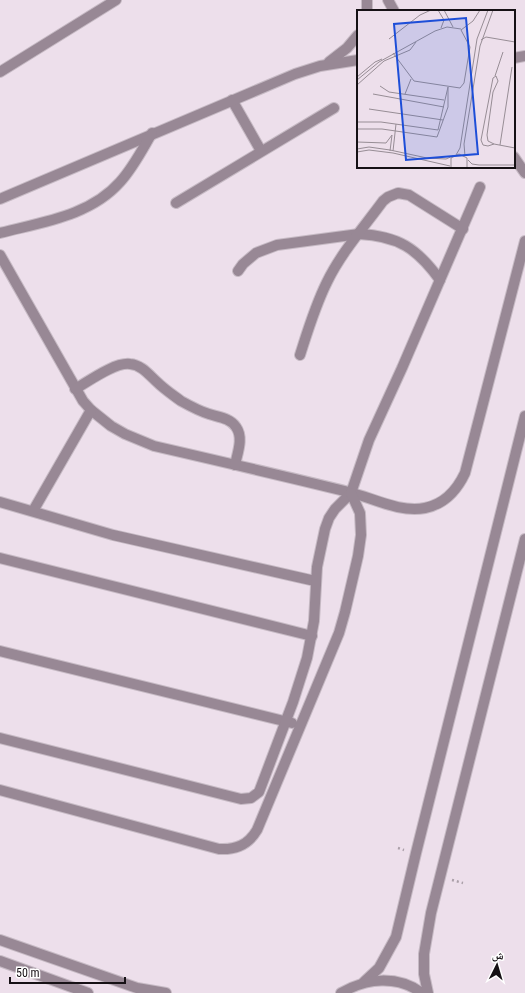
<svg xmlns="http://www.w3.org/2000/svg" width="525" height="993" viewBox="0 0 525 993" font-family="'Roboto Condensed','Noto Naskh Arabic',sans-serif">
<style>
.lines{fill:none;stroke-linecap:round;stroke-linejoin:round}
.minor-casing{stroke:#c6bac4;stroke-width:12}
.path{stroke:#aa9fa8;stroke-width:2.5;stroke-dasharray:2 3;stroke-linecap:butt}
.minor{stroke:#988895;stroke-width:10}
.inset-road{fill:none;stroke:#978d95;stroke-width:1}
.view{fill:#1d4ed8;fill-opacity:0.15;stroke:#1d4ed8;stroke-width:2}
.inset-edge{fill:none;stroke:#161115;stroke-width:2}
</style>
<rect width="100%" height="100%" fill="#eddfeb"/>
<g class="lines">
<defs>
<g id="minor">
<path d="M388,0L394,11"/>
<path d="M367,11V0"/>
<path d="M514,58L525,56"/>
<path d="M329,62L347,48L358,35"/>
<path d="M0,72L116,0"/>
<path d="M232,100L261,151"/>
<path d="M514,157L525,173"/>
<path d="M0,199L295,74L320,66L358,60"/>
<path d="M176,203L334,108"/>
<path d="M0,233C42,222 90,216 120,182C133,168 142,150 152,133"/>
<path d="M0,255L83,401L91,410L111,426L125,434L154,446C219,461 284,476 349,492C373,498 400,513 425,508C445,504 457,490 465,473L525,241"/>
<path d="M238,271L243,264L256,253L277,245L359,234C398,236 417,248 440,280"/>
<path d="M300,355C308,330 315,306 327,282C341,253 364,227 383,201L388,197L398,193L409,195L463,229"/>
<path d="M75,389C89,381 115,362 130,364C142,365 149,375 157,382C164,389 173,395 181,401C190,406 199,411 209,414C218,417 230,418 236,427C244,438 237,454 235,465"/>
<path d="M0,502L113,535L315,581"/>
<path d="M33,511L91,410"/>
<path d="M0,558L312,636"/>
<path d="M0,651L292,723"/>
<path d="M0,738L241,799L251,798L259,792L293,702L307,658L314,621L317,567L325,529L329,518L335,509L351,493L369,440L402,368L480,187"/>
<path d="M0,790L219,849C236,850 248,845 257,830L339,633L345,612L358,556L361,535L360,513L351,493"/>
<path d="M0,940L137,988L166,993"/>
<path d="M0,961L88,993"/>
<path d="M364,982L379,968L396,937L416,853L525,416"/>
<path d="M341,993C366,978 397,975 422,993"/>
<path d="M428,993L424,974V954L431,913L525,539"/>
</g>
</defs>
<use href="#minor" class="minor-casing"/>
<g class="path">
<path d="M398,848L404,850"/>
<path d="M452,880L463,883"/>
</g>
<use href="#minor" class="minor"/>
</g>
<g transform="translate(357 10)">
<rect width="158" height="158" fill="#eddfeb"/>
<path class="inset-road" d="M81,0L87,10L84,18M87,0L96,17M32,29L63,5L74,0M124,30L129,27L158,32M36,43L57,71L103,78L107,73L113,37L104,20L116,11L123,0M138,66L146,42M139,66L141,71L136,82L130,125L131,131L137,134L131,136L126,135L124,130L136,68ZM0,67L18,52L25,49M0,70L22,52L78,21L90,17L104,19M0,75L27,51L53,40L59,32M23,76L32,82L87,90M16,84L87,97M48,84L54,69M12,99L86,110M0,112H24L81,120L91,77M0,119H25L80,127L91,97V77M0,132L29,133L35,125M137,134L158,138M143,135L155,57M0,139L12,137L33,140L70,148L89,149L96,146M33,141L35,125M36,141L39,114M0,142L12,140L36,143L93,156M99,145L103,138L120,29L131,0M108,146L107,134L123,36L136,0M111,150L115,154L122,155H158M94,158V148L102,144L110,148V158"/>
<path class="view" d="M109,8L121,144L49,150L37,14Z"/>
<rect width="158" height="158" class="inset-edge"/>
</g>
<g transform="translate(497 965) rotate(5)" stroke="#ffffff" stroke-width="3" paint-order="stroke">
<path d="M0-3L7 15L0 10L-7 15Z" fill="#161115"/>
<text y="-6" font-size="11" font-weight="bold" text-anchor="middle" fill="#161115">ش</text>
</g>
<path d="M10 977v6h115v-6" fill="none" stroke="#161115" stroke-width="2"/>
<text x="16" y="977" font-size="12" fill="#161115" stroke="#ffffff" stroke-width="3" paint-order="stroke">50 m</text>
</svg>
